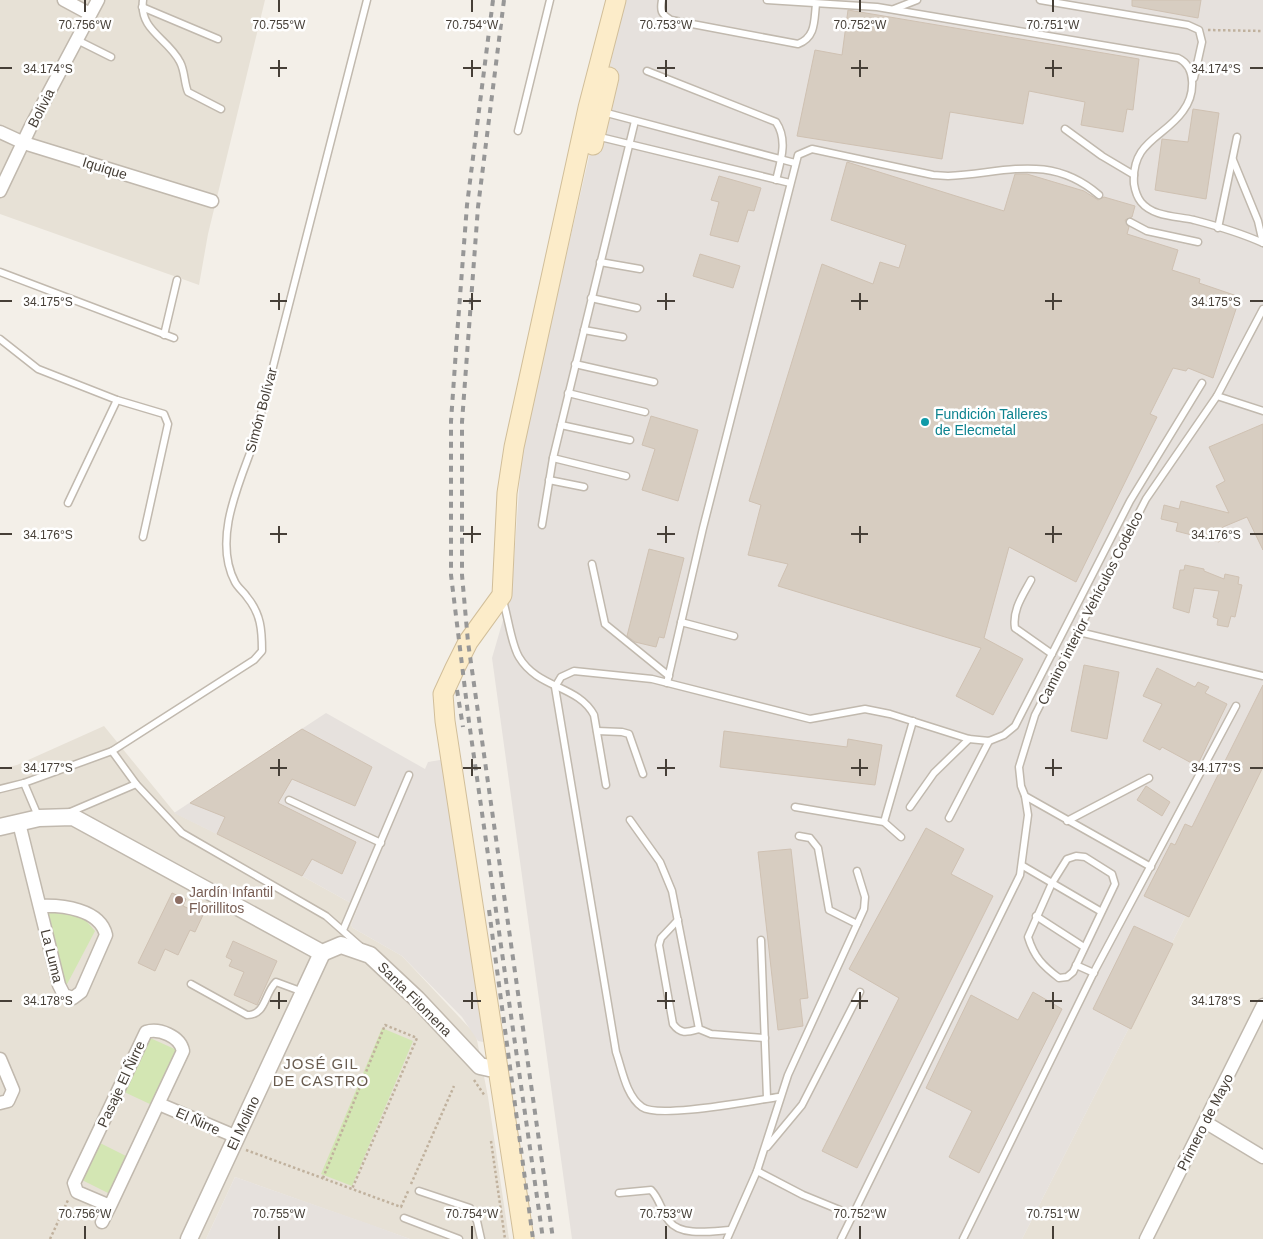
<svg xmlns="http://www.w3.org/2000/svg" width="1263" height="1239" viewBox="0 0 1263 1239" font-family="Helvetica,sans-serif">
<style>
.residential{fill:#e7e1d6}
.industrial{fill:#e6e1dd}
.green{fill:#d3e6b3}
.building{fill:#d7cdc1;stroke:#cfc1b2}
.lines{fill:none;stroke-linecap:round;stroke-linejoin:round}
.service-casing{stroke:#c1b9ae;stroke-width:9}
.minor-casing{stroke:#c1b9ae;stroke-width:15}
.tertiary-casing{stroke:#c1b9ae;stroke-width:19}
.secondary-casing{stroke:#d1be99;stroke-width:21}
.path{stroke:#c0b19d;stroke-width:2.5;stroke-dasharray:2.5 2.5;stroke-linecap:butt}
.service{stroke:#fff;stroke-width:6}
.minor{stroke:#fff;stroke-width:12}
.tertiary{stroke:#fff;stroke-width:16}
.secondary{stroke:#fcecc9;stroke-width:19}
.rail{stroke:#979797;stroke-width:4;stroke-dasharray:6 6;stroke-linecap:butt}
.ticks{fill:none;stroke:#463f37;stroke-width:2}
.culture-dot{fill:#0f9aa8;stroke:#fff;stroke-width:2}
.education-dot{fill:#8d6e63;stroke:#fff;stroke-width:2}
.labels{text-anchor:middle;stroke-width:5;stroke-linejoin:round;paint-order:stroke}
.street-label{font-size:14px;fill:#463f37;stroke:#fff}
.culture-label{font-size:14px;fill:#0d838f;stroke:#fff;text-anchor:start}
.education-label{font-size:14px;fill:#785e54;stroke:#fff;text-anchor:start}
.neighbourhood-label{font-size:15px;letter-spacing:1px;fill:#695c4f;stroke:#fff}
.ticks-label{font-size:12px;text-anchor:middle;fill:#463f37;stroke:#fff;stroke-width:5;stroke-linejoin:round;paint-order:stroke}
</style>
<rect width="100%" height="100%" fill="#f3efe8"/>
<g class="residential">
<path d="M0,0H265L208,234L199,285L0,214Z"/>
<path d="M104,726L175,813L302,876L358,907L351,925L353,928L402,956L476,1035L488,1097L509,1239H410L235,1177L206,1239H0V769L17,765Z"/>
<path d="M1263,763V1239H1022Z"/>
</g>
<g class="industrial">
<path d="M625,0H1263V763L1022,1239H572L492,658L512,589L522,448Z"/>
<path d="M326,713L425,769L428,762L446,759L487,1040L483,1042L478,1041L462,1017L402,956L353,928L351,925L358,907L302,876L174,813Z"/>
<path d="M235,1177L372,1225L410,1239H206Z"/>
</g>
<g class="green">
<path d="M60,909L82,916L95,931L65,988L48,914Z"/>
<path d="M382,1028L413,1041L352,1186L321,1174Z"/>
<path d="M148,1037L179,1051L152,1105L122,1091Z"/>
<path d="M100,1143L128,1157L110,1194L82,1180Z"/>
</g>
<g class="building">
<path d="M1132,0H1201L1198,18L1132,6Z"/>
<path d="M848,10L1139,59L1133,110L1127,109L1123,132L1081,125L1085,102L1029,91L1023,124L950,112L942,159L797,136L815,50L842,55Z"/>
<path d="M1193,109L1219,113L1206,199L1155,190L1162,139L1188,142Z"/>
<path d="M847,162L1004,211L1015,174H1027L1084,191L1098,200L1104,197L1135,206L1132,217L1125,220L1129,227L1127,234L1178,250L1172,270L1200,279L1199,283L1240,297L1213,378L1188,368L1186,371L1173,368L1150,414L1157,417L1076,582L1009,547L984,638L1023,659L993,715L956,696L981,648L778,586L788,564L748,555L761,505L749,501L822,264L873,284L880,262L899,268L906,245L831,220Z"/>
<path d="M719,176L761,188L754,211L748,210L738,242L710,235L719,202L711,200Z"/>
<path d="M700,254L740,266L733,288L693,276Z"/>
<path d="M651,416L698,430L678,501L642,490L655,449L642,445Z"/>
<path d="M1263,424V550L1247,517L1223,527L1219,542L1176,531L1178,523L1161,519L1164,505L1179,509L1181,501L1229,513L1216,486L1225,481L1209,447Z"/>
<path d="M649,549L684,558L664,638L659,637L656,647L635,642L627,636Z"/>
<path d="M1185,565L1204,569V571L1224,579L1225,574L1239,577L1238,584L1242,585L1235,617L1231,616L1228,627L1217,625L1218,619L1213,617L1219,591L1194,588L1189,613L1173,608L1180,570H1184Z"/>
<path d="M1084,665L1119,672L1107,739L1071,731Z"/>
<path d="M1157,668L1195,687L1198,682L1209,687L1205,693L1227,704L1197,766L1162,747L1160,750L1143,741L1162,704L1143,696Z"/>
<path d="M1263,685V767L1189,917L1144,896L1171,843L1175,845L1185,824L1192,827Z"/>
<path d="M302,729L372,767L355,806L292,779L278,803L356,842L342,874L312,859L302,876L217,834L225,817L190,803Z"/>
<path d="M724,731L847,747L848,739L882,745L875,785L720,767Z"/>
<path d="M1146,786L1170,802L1162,816L1137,800Z"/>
<path d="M926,828L964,849L951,874L993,896L857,1168L822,1151L899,998L849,969Z"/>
<path d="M791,849L808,998L800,999L803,1026L778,1030L758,852Z"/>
<path d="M172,893L186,899L183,906L203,915L195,932L190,930L178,955L165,949L155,971L138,963Z"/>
<path d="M1134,926L1173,944L1131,1029L1093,1009Z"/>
<path d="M233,941L277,961L257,1005L234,995L244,972L229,966L232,960L226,957Z"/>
<path d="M1033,992L1062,1009L979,1173L949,1157L972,1111L926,1088L971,995L1018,1020Z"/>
</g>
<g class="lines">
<defs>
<g id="service">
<path d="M143,0C139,31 168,38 180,62C185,71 184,83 188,92L221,109"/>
<path d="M662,0C660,11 661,14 671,20L798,44C816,37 814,21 816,4"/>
<path d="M767,0L877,7L1178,58C1197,67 1195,95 1183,111C1164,138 1131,141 1134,184C1135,190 1137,197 1141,202C1153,217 1177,216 1194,220C1217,226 1241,233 1263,243"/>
<path d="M1040,0L1188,25L1199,30L1202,42L1194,78"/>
<path d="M142,7L218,39"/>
<path d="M894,9L917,0"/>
<path d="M77,40L111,57"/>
<path d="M647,71L776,122C788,140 781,160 776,180"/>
<path d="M603,112L795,163"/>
<path d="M1065,129L1102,156L1134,175"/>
<path d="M518,131L550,0"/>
<path d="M596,136L790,183"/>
<path d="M1233,160L1258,221L1263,243"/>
<path d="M1130,222L1147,231L1198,242"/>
<path d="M1218,228L1237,137"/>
<path d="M600,262L640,269"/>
<path d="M0,272L174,338"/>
<path d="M591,298L637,308"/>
<path d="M584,330L623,337"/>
<path d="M164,335L177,280"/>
<path d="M0,339L38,369L117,400L164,414L168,424L143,537"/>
<path d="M575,364L654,382"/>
<path d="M568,393L645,412"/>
<path d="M1217,396L1263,411"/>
<path d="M561,425L630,440"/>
<path d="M553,458L626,476"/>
<path d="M549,480L584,487"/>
<path d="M68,503L117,400"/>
<path d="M542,525L553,458L635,121"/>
<path d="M592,564L605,624L669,676"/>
<path d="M1031,580C1023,595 1012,610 1015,628L1052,654"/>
<path d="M503,601C508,616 511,644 519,657C538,689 578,685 594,715L606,785"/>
<path d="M681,622L734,636"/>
<path d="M1079,632L1263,676"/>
<path d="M667,683L703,528L798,155L812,149L933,175L948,176C1006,173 1050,153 1099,195"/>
<path d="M597,731L622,732L629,734L643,774"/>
<path d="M112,751L136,784L182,833L326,916L360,946"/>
<path d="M24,783L38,816"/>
<path d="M0,789L24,783L112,751L254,660L262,651C262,630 261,614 247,597C244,592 238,588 235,582C213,540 238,486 253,445L367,0"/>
<path d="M289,800L381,843"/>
<path d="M795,807L884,822L901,837"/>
<path d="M910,807L934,773L969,739"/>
<path d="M68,813L136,784"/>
<path d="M949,818L989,741"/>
<path d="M630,820L660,862L672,891L699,1029L711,1034L765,1038"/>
<path d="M1067,821L1149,778"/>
<path d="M884,822L913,721"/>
<path d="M799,836L810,838L818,848L829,910L857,924"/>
<path d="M1076,856L1085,857L1112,874L1115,884L1073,972L1067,977L1059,978C1043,966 1034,957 1028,937L1052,883L1067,859Z"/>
<path d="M1023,866L1100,911"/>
<path d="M1151,867L1025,796L1021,786L1019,767L1035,715L1146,499L1217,396L1263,309"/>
<path d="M1036,916L1084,947"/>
<path d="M678,920L661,938L659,945L673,1024C681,1035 688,1032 699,1029"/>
<path d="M343,930L409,775"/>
<path d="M761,940L767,1098"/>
<path d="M1076,965L1094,973"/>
<path d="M191,984L247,1015C266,1015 264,994 276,982L303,992"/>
<path d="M779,1097C755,1100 659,1119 642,1107C626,1096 622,1069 616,1052L555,687L561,677L574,671L652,679L810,719L865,709L890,714L969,739L989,741L1004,735L1015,726L1130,501L1202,383"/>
<path d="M767,1147L802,1105L860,992"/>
<path d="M757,1171L803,1195L852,1215"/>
<path d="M419,1191L470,1208L477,1221L481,1239"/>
<path d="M619,1193L651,1190C660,1199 661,1211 669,1221C681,1237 713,1231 730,1230"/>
<path d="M404,1218L459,1239"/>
<path d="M727,1239L757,1171L788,1075L864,909L865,897L857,871"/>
<path d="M841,1239L1020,875L1028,815L1025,796"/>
<path d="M963,1239L1095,970L1236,706"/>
</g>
<g id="minor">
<path d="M64,0L90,14"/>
<path d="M0,132L24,143L212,201"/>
<path d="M0,191L30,128L98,0"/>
<path d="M19,823L59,985L64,995L73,998L81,992L106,935C100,909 62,905 40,906"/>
<path d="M0,1059L13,1090L8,1101L0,1103"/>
<path d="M159,1104L237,1137"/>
<path d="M1205,1122L1263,1157"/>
<path d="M102,1222L110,1206L183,1051C180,1036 159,1028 146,1032L74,1183L77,1192L110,1206"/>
<path d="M1146,1239L1263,1005"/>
</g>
<g id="tertiary">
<path d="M0,827L39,818L73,817L322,953L341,945L370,955L417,999L480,1066L489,1068L498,1067"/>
<path d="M189,1239L322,953"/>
</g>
<g id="secondary">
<path d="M593,145L609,77"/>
<path d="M524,1239L445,721L443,694L455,668L468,642L502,595L507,493L514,447L588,108L616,0"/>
</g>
</defs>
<use href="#service" class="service-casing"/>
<use href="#minor" class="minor-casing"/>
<use href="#tertiary" class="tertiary-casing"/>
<use href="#secondary" class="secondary-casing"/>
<g class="path">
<path d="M1208,30L1263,31"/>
<path d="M474,1080L485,1096"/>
<path d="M491,1141L505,1239"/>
<path d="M246,1150L401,1207L409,1189"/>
<path d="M323,1178L385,1025L417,1038L352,1189"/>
<path d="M411,1184L454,1086"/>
<path d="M50,1239L68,1200"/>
</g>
<use href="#service" class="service"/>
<use href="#minor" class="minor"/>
<use href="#tertiary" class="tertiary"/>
<use href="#secondary" class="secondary"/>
<g class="rail">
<path d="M493,0L467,205L457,336L451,421V575L469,722L543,1239"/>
<path d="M504,0L478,207L462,422V575L468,642L553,1239"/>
<path d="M457,690L463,727"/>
<path d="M489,910L533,1239"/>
</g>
</g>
<path class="ticks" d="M85,0V12M279,0V12M472,0V12M666,0V12M860,0V12M1053,0V12M279,60V77M472,60V77M666,60V77M860,60V77M1053,60V77M0,68H12M270,68H287M463,68H481M657,68H675M851,68H868M1045,68H1062M1250,68H1263M279,293V310M472,293V310M666,293V310M860,293V310M1053,293V310M0,301H12M270,301H287M463,301H481M657,301H675M851,301H868M1045,301H1062M1250,301H1263M279,526V543M472,526V543M666,526V543M860,526V543M1053,526V543M0,534H12M270,534H287M463,534H481M657,534H675M851,534H868M1045,534H1062M1250,534H1263M279,759V776M472,759V776M666,759V776M860,759V776M1053,759V776M0,768H12M270,768H287M463,768H481M657,768H675M851,768H868M1045,768H1062M1250,768H1263M279,992V1009M472,992V1009M666,992V1009M860,992V1009M1053,992V1009M0,1001H12M270,1001H287M463,1001H481M657,1001H675M851,1001H868M1045,1001H1062M1250,1001H1263M85,1226V1239M279,1226V1239M472,1226V1239M666,1226V1239M860,1226V1239M1053,1226V1239"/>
<circle class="culture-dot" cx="925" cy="422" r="5"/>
<circle class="education-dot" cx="179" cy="900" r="5"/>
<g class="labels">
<g class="street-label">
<text transform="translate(41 108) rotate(-63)" y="5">Bolivia</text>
<text transform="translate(105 168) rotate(17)" y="5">Iquique</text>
<text transform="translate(261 410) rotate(-75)" y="5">Simón Bolívar</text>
<text transform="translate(1090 608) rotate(-63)" y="5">Camino interior Vehículos Codelco</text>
<text transform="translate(52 956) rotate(76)" y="5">La Luma</text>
<text transform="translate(415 999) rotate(45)" y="5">Santa Filomena</text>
<text transform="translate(121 1084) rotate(-65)" y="5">Pasaje El Ñirre</text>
<text transform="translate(198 1121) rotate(24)" y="5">El Ñirre</text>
<text transform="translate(1205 1122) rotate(-63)" y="5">Primero de Mayo</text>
<text transform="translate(243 1123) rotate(-65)" y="5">El Molino</text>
</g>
<g class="culture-label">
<text x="935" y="419">Fundición Talleres<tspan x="935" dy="16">de Elecmetal</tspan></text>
</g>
<g class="education-label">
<text x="189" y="897">Jardín Infantil<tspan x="189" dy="16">Florillitos</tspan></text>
</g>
<g class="neighbourhood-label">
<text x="321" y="1069">JOSÉ GIL<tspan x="321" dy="17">DE CASTRO</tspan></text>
</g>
</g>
<g class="ticks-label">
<text x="85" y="29">70.756°W</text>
<text x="279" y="29">70.755°W</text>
<text x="472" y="29">70.754°W</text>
<text x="666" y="29">70.753°W</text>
<text x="860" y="29">70.752°W</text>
<text x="1053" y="29">70.751°W</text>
<text x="48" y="73">34.174°S</text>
<text x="1216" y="73">34.174°S</text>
<text x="48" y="306">34.175°S</text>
<text x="1216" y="306">34.175°S</text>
<text x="48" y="539">34.176°S</text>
<text x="1216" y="539">34.176°S</text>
<text x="48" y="772">34.177°S</text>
<text x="1216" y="772">34.177°S</text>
<text x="48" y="1005">34.178°S</text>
<text x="1216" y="1005">34.178°S</text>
<text x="85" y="1218">70.756°W</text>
<text x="279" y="1218">70.755°W</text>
<text x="472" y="1218">70.754°W</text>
<text x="666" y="1218">70.753°W</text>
<text x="860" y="1218">70.752°W</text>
<text x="1053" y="1218">70.751°W</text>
</g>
</svg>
